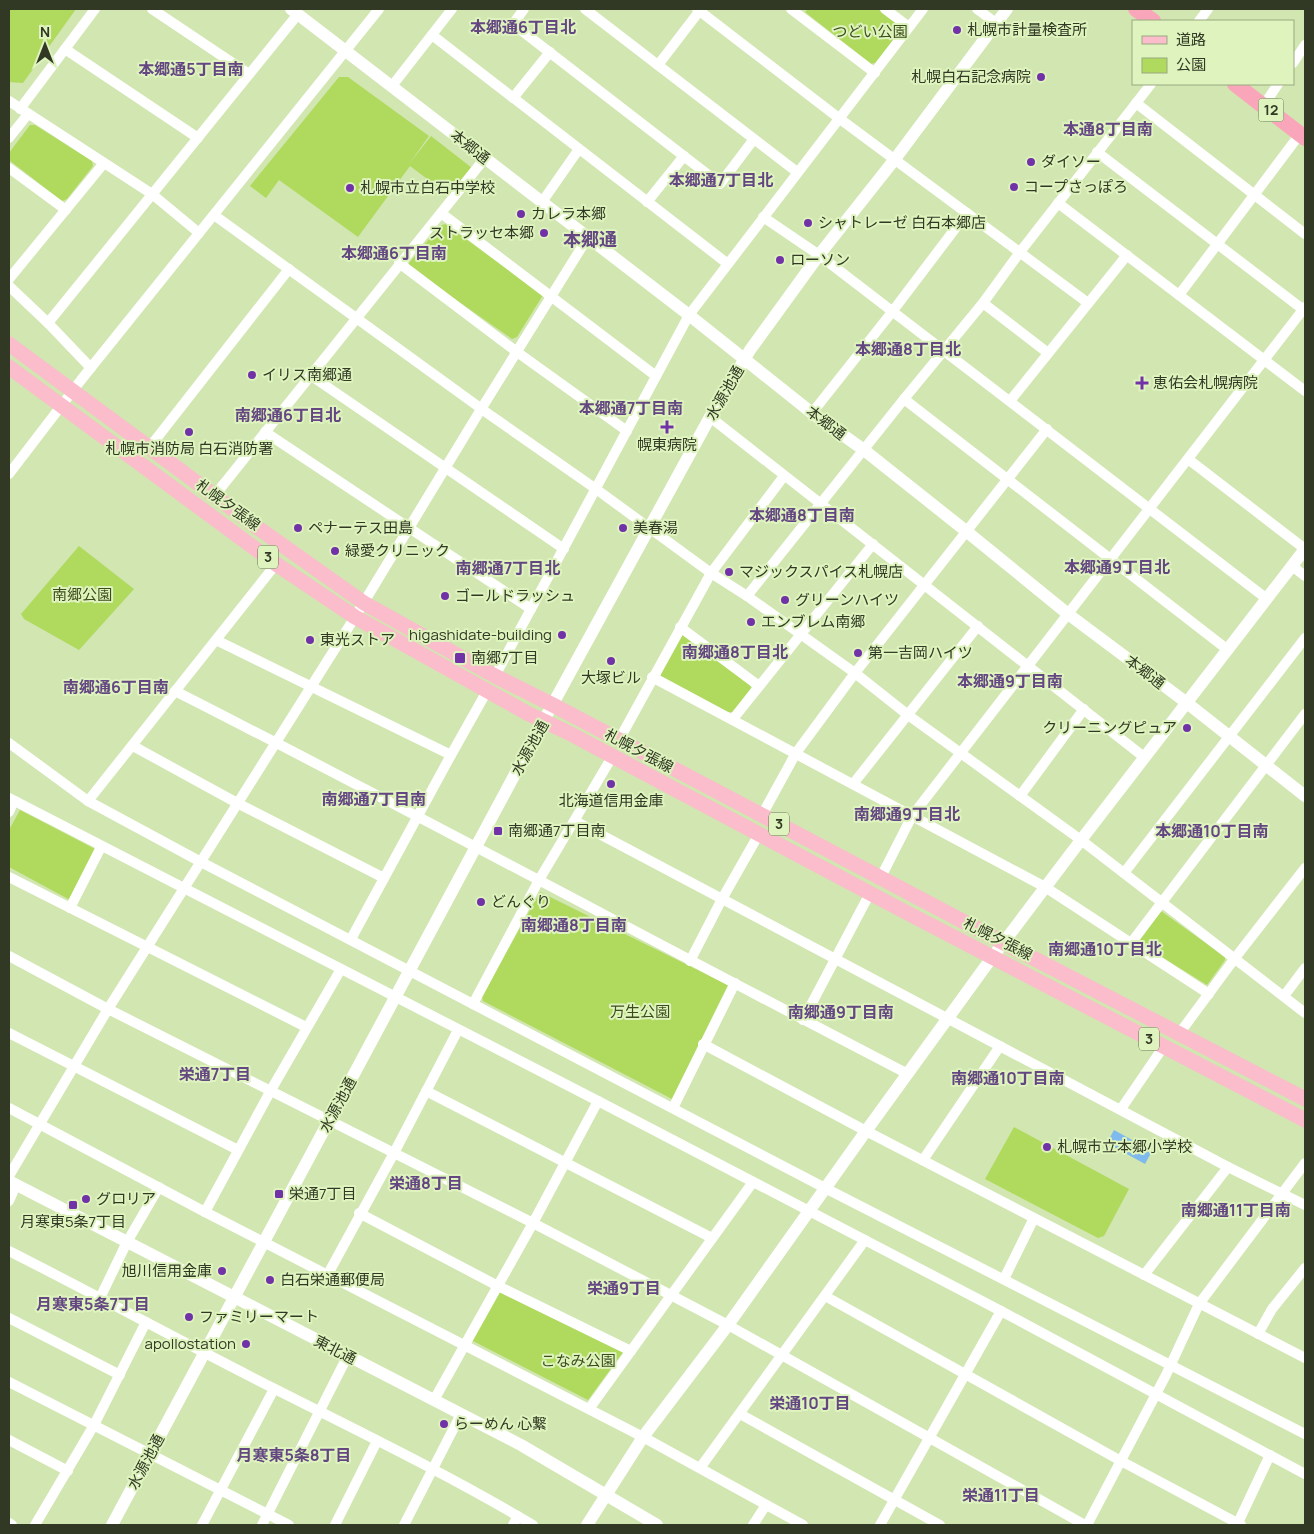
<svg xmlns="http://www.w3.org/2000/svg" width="1314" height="1534" viewBox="0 0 1314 1534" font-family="Manrope,'Noto Sans JP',sans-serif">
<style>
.green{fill:#b0da5e}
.water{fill:#7ebaed}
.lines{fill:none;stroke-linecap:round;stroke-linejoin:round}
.minor{stroke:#fff;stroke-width:10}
.tertiary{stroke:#fff;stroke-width:12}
.primary{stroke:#fbbccb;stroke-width:15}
.trunk{stroke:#faa6ba;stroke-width:16}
.poi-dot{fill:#7232a7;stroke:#def3bd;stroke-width:2}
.labels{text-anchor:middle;stroke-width:4;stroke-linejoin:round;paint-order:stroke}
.shield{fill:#def3bd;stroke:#657152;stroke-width:1}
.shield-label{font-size:14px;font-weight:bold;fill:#313924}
.poi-label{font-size:15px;fill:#313924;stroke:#def3bd;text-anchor:start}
.park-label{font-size:15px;fill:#3c4d1b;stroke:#def3bd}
.street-label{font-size:15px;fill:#313924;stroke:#def3bd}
.neighbourhood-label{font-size:16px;font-weight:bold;fill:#634682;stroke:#def3bd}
.quarter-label{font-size:18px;font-weight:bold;fill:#634682;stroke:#def3bd}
</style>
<rect width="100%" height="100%" fill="#d1e6b0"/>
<g class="green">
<path d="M9,9H76L23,83L9,82Z"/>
<path d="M808,9H878L901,26V30L875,63L871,64L805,12Z"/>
<path d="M339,77H348L429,136L409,164L431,136L472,168L450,196L410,166L358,237L279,180L266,198L250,186Z"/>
<path d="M30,125H35L92,161L93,166L67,199L62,201L9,160V153Z"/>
<path d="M445,224L543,295L517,337L512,339L409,267V263L440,226Z"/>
<path d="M79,546L134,589L79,650L24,619L21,614Z"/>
<path d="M680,633L750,685L751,688L733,712H728L661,676L659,670Z"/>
<path d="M20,810L95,849L70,900L9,867V830Z"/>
<path d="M540,892L728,985L672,1099L483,1001L482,996Z"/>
<path d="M1161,911L1225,957V960L1207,985L1141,944L1140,940Z"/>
<path d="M1014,1127L1129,1189L1104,1236L1098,1238L985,1179Z"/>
<path d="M501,1292L623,1352L588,1400L471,1340L498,1293Z"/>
</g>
<path class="water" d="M1114,1130L1152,1151L1145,1164L1107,1143Z"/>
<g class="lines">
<g class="minor">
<path d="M152,9L249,74"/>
<path d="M524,9L513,24L720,184L754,139"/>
<path d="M585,9L797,172"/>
<path d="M697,9L840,119L1088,303"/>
<path d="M791,9L875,73"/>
<path d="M885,9L909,27"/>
<path d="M977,9L996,23"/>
<path d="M1199,21L1208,9"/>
<path d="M432,35L728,264"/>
<path d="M65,49L198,138"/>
<path d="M1293,63L1305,45"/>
<path d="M658,65L701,9"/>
<path d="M392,86L452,9"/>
<path d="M513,98L550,52"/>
<path d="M9,101L152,194L199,233"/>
<path d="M1136,103L1305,234"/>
<path d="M1264,105L1278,84"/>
<path d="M20,109L95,9"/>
<path d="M9,138L28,114"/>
<path d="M1097,152L1305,311"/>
<path d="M9,168L66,210"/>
<path d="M542,202L579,149"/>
<path d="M647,202L684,156"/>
<path d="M1058,203L1305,391"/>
<path d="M441,213L656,376"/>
<path d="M214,215L490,415L596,489L711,573L747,596L855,673L908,715L1081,840L1305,1013"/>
<path d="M763,217L819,255L1267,599"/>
<path d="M399,263L517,352L627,431"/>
<path d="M9,279L104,163"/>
<path d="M9,286L48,323L91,368"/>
<path d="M1179,295L1300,134"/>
<path d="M983,303L1048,353"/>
<path d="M48,323L298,14"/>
<path d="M310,375L564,549"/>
<path d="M904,399L1228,650"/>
<path d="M1010,401L1127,255"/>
<path d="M812,413L892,312L967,213"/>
<path d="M710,417L1144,757"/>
<path d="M265,432L531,609"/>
<path d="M149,448L289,269"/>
<path d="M1188,459L1305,549"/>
<path d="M9,474L81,380L379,9"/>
<path d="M215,495L485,158"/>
<path d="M1292,566L1305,576"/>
<path d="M747,596L904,399L983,303L1020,252L1151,84"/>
<path d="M680,627L759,686"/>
<path d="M216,640L451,755"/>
<path d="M495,676L689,315L923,9"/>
<path d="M652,677L1045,887L1209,994"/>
<path d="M175,691C421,816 663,947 908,1074"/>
<path d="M733,719L873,544"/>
<path d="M619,740L711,573L784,476"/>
<path d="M9,743L88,801L201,862L825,1188L1305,1434"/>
<path d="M133,746L239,804L384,878"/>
<path d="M853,784L978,626"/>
<path d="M1020,796L1084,709"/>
<path d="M9,798L598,1101L1001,1311L1305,1474"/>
<path d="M88,801L276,564"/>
<path d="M9,812L14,801"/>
<path d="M762,815L796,753L855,673L1047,429"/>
<path d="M575,821L1228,1167L1305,1205"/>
<path d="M1124,873L1305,638"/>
<path d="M9,877L306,1027"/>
<path d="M881,877L912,816L1305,307"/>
<path d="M70,908L101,847"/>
<path d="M351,939L451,755L487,691"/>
<path d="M1131,943L1305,714"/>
<path d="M9,956L108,1009L533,1223L728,1325L1085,1525"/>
<path d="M690,961L722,899L759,834"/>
<path d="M1284,996L1305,968"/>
<path d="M473,1004L539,880L612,757"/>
<path d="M803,1020L870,893"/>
<path d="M9,1033L238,1150"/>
<path d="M1179,1034L1235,958L1305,868"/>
<path d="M703,1044L866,1131L1305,1358"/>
<path d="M426,1091L712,1238"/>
<path d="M9,1108L205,1212L643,1437L803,1525"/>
<path d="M673,1108L735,983"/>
<path d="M1121,1109L1164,1046"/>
<path d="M923,1160L1000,1046"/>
<path d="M9,1176L108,1009L355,617L475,419L588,237"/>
<path d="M9,1201L16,1185"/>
<path d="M205,1212L271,1090L341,969"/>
<path d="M359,1213L498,1286L631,1351"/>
<path d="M9,1251C98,1296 186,1344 275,1389C362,1433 449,1475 533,1525"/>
<path d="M328,1274L394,1153L458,1030"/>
<path d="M1144,1275L1228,1167"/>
<path d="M1004,1279L1034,1218"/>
<path d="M825,1296L1121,1461L1241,1525"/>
<path d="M100,1298L127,1242L159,1187"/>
<path d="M9,1318L120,1375"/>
<path d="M1258,1334L1272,1309L1305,1268"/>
<path d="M9,1382L289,1525"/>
<path d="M434,1400L533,1223L598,1101"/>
<path d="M589,1409L753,1182"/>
<path d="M740,1414L940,1525"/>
<path d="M9,1440L68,1471"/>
<path d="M700,1468L865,1240"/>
<path d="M9,1523L12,1525"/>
<path d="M35,1525L94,1425L146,1322"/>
<path d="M202,1525L274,1389"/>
<path d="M262,1525L347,1357"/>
<path d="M335,1525L377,1441"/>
<path d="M404,1525L461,1414"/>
<path d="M513,1525L518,1516"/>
<path d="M753,1525L766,1505"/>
<path d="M880,1525L1001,1311"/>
<path d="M1087,1525L1166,1375L1199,1304L1305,1163"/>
<path d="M1237,1525L1270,1455"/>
</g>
<g class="tertiary">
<path d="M291,9L689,315L812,413L864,450L966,531L1068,614L1187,703L1305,796"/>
<path d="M9,1181L521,1445L657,1525"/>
<path d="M112,1525L537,733L710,417L750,350L819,255L895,159L1007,9"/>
<path d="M587,1525L643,1437L728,1325L866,1131L985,967L1081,840L1305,549"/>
</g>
<g class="primary">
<path d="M9,344L261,530L364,603L495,676L553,705L1004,943L1305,1099"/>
<path d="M9,367L276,564L355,617L527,713L569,733L896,907L1305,1120"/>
</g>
<g class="trunk">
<path d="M1136,9L1153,21"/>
<path d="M1235,84L1305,138"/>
</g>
</g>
<g class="poi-dot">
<circle cx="957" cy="30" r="5"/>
<circle cx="1041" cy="77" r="5"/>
<circle cx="1031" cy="162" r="5"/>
<circle cx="1014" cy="187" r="5"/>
<circle cx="350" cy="188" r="5"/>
<circle cx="521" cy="214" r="5"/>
<circle cx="808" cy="223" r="5"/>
<circle cx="544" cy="233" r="5"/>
<circle cx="780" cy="260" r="5"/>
<circle cx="252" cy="375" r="5"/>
<path d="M1139.5 375.5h5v5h5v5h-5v5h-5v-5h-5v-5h5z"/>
<path d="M664.5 419.5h5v5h5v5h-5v5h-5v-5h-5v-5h5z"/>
<circle cx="189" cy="432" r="5"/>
<circle cx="298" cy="528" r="5"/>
<circle cx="623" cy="528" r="5"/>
<circle cx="335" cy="551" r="5"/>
<circle cx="729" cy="572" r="5"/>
<circle cx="445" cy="596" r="5"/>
<circle cx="785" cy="600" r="5"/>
<circle cx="751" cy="622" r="5"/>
<circle cx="562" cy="635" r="5"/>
<circle cx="310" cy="640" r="5"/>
<circle cx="858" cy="653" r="5"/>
<rect x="454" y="652" width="12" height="12" rx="2.5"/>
<circle cx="611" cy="661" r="5"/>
<circle cx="1187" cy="728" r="5"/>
<circle cx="611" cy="784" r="5"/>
<rect x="493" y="826" width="10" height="10" rx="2.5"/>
<circle cx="481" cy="902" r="5"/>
<circle cx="1047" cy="1147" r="5"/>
<rect x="274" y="1189" width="10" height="10" rx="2.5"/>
<circle cx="86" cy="1199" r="5"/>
<rect x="68" y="1200" width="10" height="10" rx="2.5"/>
<circle cx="222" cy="1271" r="5"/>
<circle cx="270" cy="1280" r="5"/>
<circle cx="189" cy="1317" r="5"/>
<circle cx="246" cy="1344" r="5"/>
<circle cx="444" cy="1424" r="5"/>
</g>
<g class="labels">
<g class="shield">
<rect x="1258.5" y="98.5" width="25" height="23" rx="4"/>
<rect x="258" y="545.5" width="20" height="23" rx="4"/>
<rect x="769" y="812.5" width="20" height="23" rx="4"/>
<rect x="1139" y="1027.5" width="20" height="23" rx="4"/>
</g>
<g class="shield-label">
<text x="1271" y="115">12</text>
<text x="268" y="562">3</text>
<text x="779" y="829">3</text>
<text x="1149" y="1044">3</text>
</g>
<g class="poi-label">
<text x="967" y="35">札幌市計量検査所</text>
<text x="1031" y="82" text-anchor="end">札幌白石記念病院</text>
<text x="1041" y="167">ダイソー</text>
<text x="1024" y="192">コープさっぽろ</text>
<text x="360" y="193">札幌市立白石中学校</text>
<text x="531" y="219">カレラ本郷</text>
<text x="818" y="228">シャトレーゼ 白石本郷店</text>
<text x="534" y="238" text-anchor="end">ストラッセ本郷</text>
<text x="790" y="265">ローソン</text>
<text x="262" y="380">イリス南郷通</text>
<text x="1153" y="388">恵佑会札幌病院</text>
<text x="667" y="450" text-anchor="middle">幌東病院</text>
<text x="189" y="454" text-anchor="middle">札幌市消防局 白石消防署</text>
<text x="308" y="533">ペナーテス田島</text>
<text x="633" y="533">美春湯</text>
<text x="345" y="556">緑愛クリニック</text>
<text x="739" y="577">マジックスパイス札幌店</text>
<text x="455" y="601">ゴールドラッシュ</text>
<text x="795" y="605">グリーンハイツ</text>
<text x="761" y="627">エンブレム南郷</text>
<text x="552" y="640" text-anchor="end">higashidate-building</text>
<text x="320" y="645">東光ストア</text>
<text x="868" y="658">第一吉岡ハイツ</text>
<text x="471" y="663">南郷7丁目</text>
<text x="611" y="683" text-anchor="middle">大塚ビル</text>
<text x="1177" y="733" text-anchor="end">クリーニングピュア</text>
<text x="611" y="806" text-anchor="middle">北海道信用金庫</text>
<text x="508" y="836">南郷通7丁目南</text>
<text x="491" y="907">どんぐり</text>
<text x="1057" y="1152">札幌市立本郷小学校</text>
<text x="289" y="1199">栄通7丁目</text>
<text x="96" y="1204">グロリア</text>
<text x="73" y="1227" text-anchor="middle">月寒東5条7丁目</text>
<text x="212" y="1276" text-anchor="end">旭川信用金庫</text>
<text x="280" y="1285">白石栄通郵便局</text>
<text x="199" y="1322">ファミリーマート</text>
<text x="236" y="1349" text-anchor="end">apollostation</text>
<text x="454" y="1429">らーめん 心繋</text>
</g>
<g class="park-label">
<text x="870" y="37">つどい公園</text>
<text x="82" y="600">南郷公園</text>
<text x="640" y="1017">万生公園</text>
<text x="578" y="1366">こなみ公園</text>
</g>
<g class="street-label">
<text transform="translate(470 147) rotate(38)" y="5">本郷通</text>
<text transform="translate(725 393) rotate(-60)" y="5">水源池通</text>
<text transform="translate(826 423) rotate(37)" y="5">本郷通</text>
<text transform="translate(228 505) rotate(36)" y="5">札幌夕張線</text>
<text transform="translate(1145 672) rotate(37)" y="5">本郷通</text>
<text transform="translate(530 748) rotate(-61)" y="5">水源池通</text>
<text transform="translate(639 751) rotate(28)" y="5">札幌夕張線</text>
<text transform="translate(998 939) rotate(27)" y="5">札幌夕張線</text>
<text transform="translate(338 1105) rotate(-62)" y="5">水源池通</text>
<text transform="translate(335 1350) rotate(27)" y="5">東北通</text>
<text transform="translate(146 1462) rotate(-62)" y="5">水源池通</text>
</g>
<g class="neighbourhood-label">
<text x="523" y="33">本郷通6丁目北</text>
<text x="191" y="75">本郷通5丁目南</text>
<text x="1108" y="135">本通8丁目南</text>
<text x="721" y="186">本郷通7丁目北</text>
<text x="394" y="259">本郷通6丁目南</text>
<text x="908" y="355">本郷通8丁目北</text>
<text x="631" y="414">本郷通7丁目南</text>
<text x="288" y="421">南郷通6丁目北</text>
<text x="802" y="521">本郷通8丁目南</text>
<text x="1117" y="573">本郷通9丁目北</text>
<text x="508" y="574">南郷通7丁目北</text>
<text x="735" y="658">南郷通8丁目北</text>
<text x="1010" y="687">本郷通9丁目南</text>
<text x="116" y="693">南郷通6丁目南</text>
<text x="374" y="805">南郷通7丁目南</text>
<text x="907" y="820">南郷通9丁目北</text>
<text x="1212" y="837">本郷通10丁目南</text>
<text x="574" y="931">南郷通8丁目南</text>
<text x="1105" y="955">南郷通10丁目北</text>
<text x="841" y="1018">南郷通9丁目南</text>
<text x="215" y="1080">栄通7丁目</text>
<text x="1008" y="1084">南郷通10丁目南</text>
<text x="426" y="1189">栄通8丁目</text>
<text x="1236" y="1216">南郷通11丁目南</text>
<text x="624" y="1294">栄通9丁目</text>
<text x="93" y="1310">月寒東5条7丁目</text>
<text x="810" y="1409">栄通10丁目</text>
<text x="294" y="1461">月寒東5条8丁目</text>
<text x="1001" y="1501">栄通11丁目</text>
</g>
<g class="quarter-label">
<text x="590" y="246">本郷通</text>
</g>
</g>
<rect width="1314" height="1534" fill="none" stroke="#313924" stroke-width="20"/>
<rect x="1132" y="20" width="162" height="65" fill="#def3bd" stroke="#99a980"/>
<rect x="1142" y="36" width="25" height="8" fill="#fbbccb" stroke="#99a980"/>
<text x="1176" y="45" font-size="15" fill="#313924">道路</text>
<rect x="1142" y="58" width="25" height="15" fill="#b0da5e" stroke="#99a980"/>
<text x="1176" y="70" font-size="15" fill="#313924">公園</text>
<g transform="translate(45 45)" stroke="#def3bd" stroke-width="4" paint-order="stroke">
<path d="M0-4L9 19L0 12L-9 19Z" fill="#313924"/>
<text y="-8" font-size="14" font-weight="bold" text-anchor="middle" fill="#313924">N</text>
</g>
</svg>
